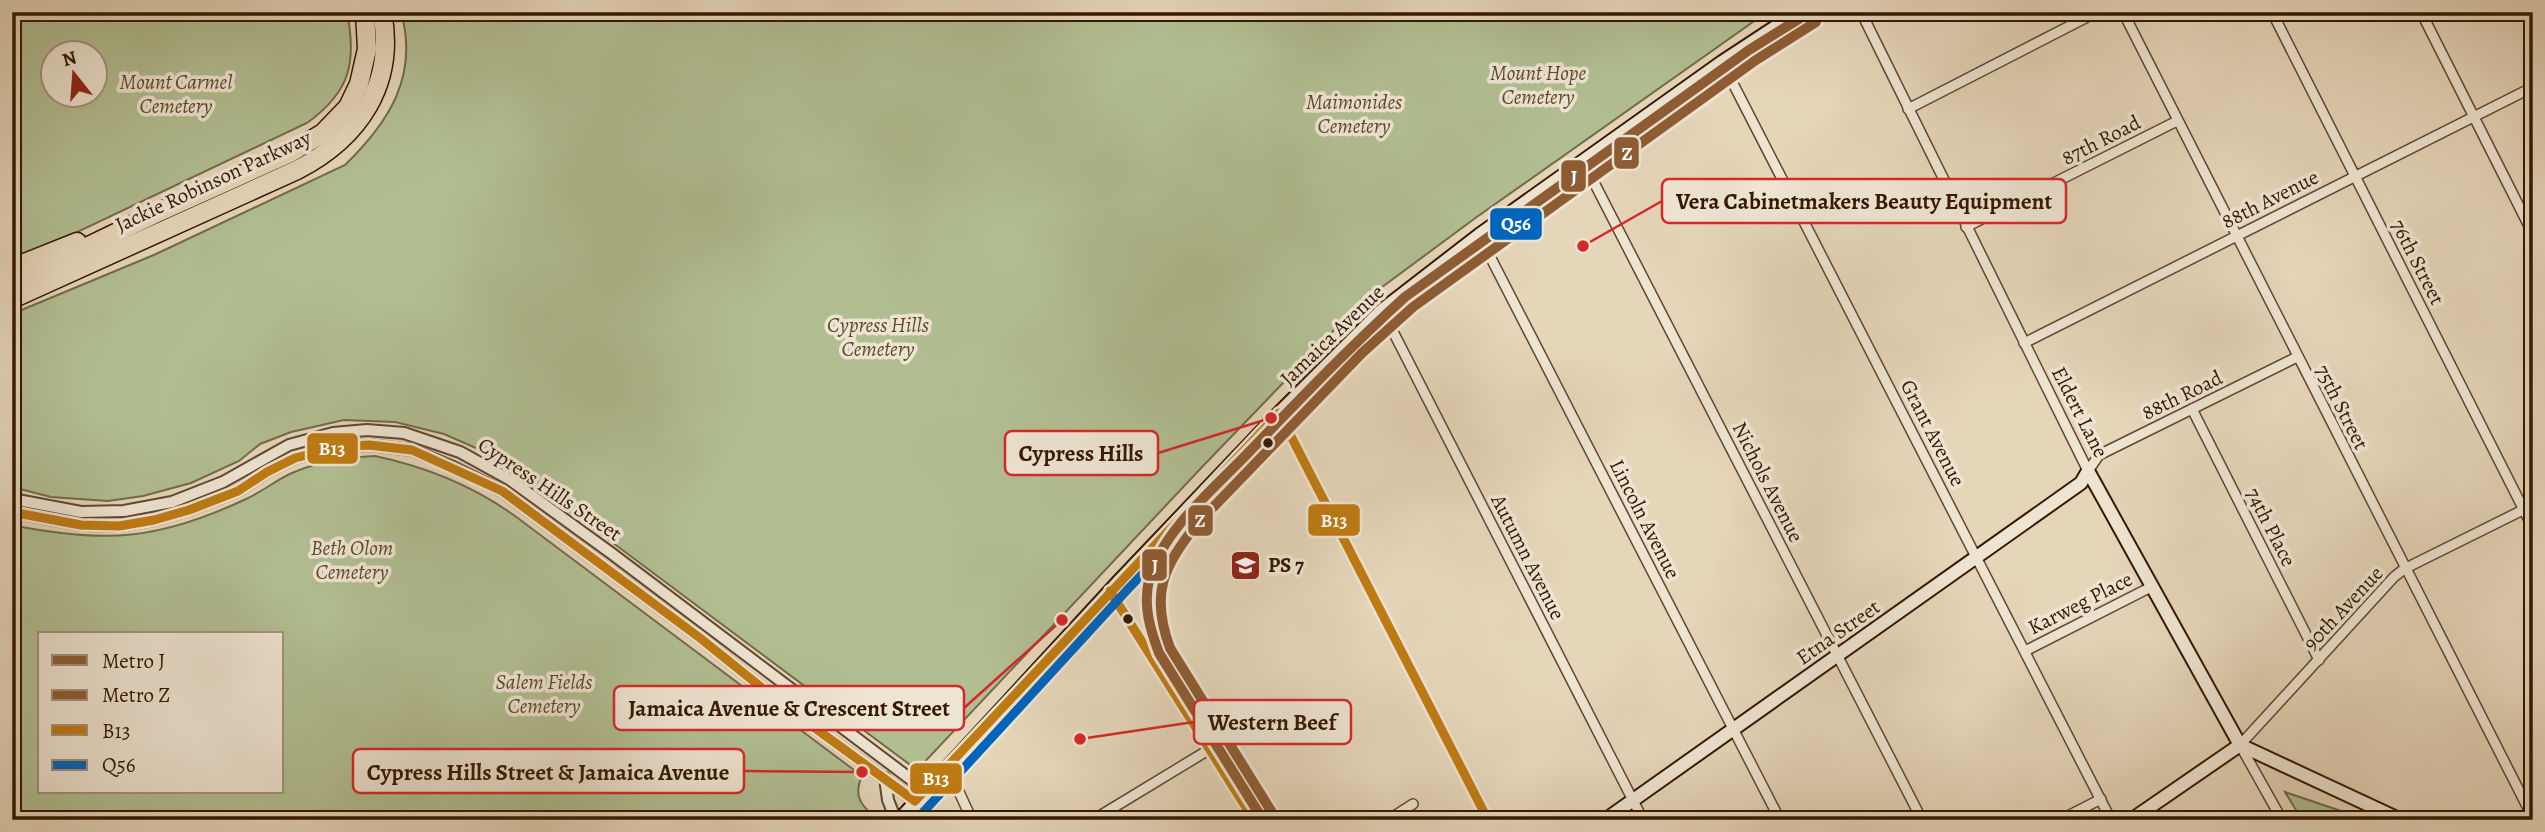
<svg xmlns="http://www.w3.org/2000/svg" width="2545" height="832" viewBox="0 0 2545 832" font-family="Alegreya,serif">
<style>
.green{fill:#b1be92;stroke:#726b4a;stroke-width:2;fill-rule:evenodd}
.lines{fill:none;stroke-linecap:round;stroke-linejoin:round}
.minor-casing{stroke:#60472f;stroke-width:12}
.tertiary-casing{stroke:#60472f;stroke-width:14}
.secondary-casing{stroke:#341801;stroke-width:16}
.motorway-casing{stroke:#341801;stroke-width:21}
.minor{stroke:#eee4d2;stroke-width:9}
.tertiary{stroke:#eee4d2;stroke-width:10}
.secondary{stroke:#eee4d2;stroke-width:12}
.motorway{stroke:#e5d5b9;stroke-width:18}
.bus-1-casing{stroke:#eee4d2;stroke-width:14}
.bus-2-casing{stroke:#eee4d2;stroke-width:14}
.bus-1{stroke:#bf7b12;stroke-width:9}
.bus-2{stroke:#0065bd;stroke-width:9}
.metro-1-casing{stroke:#eee4d2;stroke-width:16}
.metro-2-casing{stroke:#eee4d2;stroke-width:16}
.metro-1{stroke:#8e5c33;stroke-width:10}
.metro-2{stroke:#8e5c33;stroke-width:10}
.bus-dot{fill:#341801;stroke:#eee4d2;stroke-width:2.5}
.labels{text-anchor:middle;stroke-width:7;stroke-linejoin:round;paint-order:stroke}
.park-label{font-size:21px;font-style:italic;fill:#5a4a2c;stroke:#eee4d2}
.street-label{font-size:21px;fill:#341801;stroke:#eee4d2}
.poi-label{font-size:21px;font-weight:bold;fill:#341801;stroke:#eee4d2;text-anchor:start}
.leader{fill:none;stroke:#d62828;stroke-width:2.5}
.callout-dot{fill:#d62828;stroke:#eee4d2;stroke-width:2.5}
.callout{fill:#eee4d2;stroke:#d62828;stroke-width:2.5}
.callout-label{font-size:23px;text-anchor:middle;font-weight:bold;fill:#341801}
.line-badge{stroke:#eee4d2;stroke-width:2.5}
.badge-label{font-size:19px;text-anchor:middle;font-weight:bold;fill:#fff}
</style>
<rect width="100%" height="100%" fill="#e5d5b9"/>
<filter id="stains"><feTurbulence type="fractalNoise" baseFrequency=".00286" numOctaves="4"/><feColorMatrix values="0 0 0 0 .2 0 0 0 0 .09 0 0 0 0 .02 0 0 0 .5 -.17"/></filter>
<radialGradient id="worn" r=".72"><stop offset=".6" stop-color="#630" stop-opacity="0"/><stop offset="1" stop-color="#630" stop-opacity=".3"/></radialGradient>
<g class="green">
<path d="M12,12H347C357,63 350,92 307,123L12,263ZM52,52H94V94H52Z"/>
<path d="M401,12H1767L1474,219L1370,296L1339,325L1203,466L917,770L581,519L485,452L444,434L395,422L344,420L291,432L260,444L239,461L191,483L143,496L108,501L51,497L12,487V314L156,254L345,165C389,122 419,76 401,12Z"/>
<path d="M375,456C427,467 472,485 515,516L862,776C854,794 859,804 874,816L872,820H12V525C105,544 159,540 246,499C262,492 276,480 292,473C319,461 347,457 375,456ZM40,634H282V792H40Z"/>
<path d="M2285,792L2344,812L2299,815Z"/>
</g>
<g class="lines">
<defs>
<g id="minor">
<path d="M1861,12L2088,471L2099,455L2297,357"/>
<path d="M2123,12L2533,818"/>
<path d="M2272,12L2533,528"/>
<path d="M2421,12L2533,234"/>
<path d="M1722,62L2111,820"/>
<path d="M1908,109L2097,12"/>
<path d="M1583,161L1922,820"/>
<path d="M1966,227L2177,121"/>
<path d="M1479,235L1780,820"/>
<path d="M1382,310L1643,820"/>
<path d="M2024,343L2533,87"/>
<path d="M2192,409L2319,660"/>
<path d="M1279,413L1488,820"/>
<path d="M1110,591L1254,820"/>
<path d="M2025,651L2151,587"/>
<path d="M947,766L972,820"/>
<path d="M915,801L938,820"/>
<path d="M1093,820L1210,749"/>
<path d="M1388,820L1413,804"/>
<path d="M2060,820L2101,799"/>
<path d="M2282,820L2240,745L2394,577L2404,569L2533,505"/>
</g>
<g id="tertiary">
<path d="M12,499L81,512L124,511L172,502L223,482L289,445L333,433L367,430L404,433L460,452L509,479L611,553L925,790"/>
<path d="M12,512L81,525L119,526L154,520L189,510L238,491L267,472L295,458L338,447L369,445L412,450L453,467L502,491L700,638L782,704L915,801"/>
<path d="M885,778L888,800L896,820"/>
</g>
<g id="secondary">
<path d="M2088,471L2240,745"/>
<path d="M2240,745L2401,820"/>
<path d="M899,820L1119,581L1279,413L1382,310L1479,235L1722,62L1798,12"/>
<path d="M1605,820L2081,483L2088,471"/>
<path d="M2131,820L2240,745"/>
</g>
<g id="motorway">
<path d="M12,268L77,242"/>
<path d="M12,283L159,212L290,153L323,133L348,107L359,84L367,49L365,12"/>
<path d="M12,299L297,170C359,138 396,84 382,12"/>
</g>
</defs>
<use href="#minor" class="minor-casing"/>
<use href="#tertiary" class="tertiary-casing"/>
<use href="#secondary" class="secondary-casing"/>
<use href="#motorway" class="motorway-casing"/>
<use href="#minor" class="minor"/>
<use href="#tertiary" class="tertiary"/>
<use href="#secondary" class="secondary"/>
<use href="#motorway" class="motorway"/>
<defs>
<g id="bus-1">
<path d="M12,512L81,525L119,526L154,520L189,510L238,491L267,472L295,458L338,447L369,445L412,450L502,491L700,638L782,704L915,801L1279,413L1488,820"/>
<path d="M1110,591L1254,820"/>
</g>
<path id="bus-2" d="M916,820L1128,589L1288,422L1390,319L1486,245L1729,72L1805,22"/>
</defs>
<use href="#bus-1" class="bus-1-casing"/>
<use href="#bus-2" class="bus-2-casing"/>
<use href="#bus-1" class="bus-1"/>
<use href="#bus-2" class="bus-2"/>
<defs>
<path id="metro-1" d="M1263,820L1159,653C1150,629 1143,606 1149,580C1163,529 1215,488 1250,451C1301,398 1351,346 1405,297L1749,50L1810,12"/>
<path id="metro-2" d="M1273,814L1170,648C1150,594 1163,567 1197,524L1362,353L1413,307L1756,60L1816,22"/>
</defs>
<use href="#metro-1" class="metro-1-casing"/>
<use href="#metro-2" class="metro-2-casing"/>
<use href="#metro-1" class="metro-1"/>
<use href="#metro-2" class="metro-2"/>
</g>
<defs>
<symbol id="school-square" viewBox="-11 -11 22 22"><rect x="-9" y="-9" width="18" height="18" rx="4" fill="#8f2418" stroke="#eee4d2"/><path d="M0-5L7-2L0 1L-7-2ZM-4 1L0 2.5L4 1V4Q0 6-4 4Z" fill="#fff"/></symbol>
</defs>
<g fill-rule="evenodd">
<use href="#school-square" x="1228" y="548" width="35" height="35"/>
</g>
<g class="bus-dot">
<circle cx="1268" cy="443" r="6"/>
<circle cx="1128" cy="619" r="6"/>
</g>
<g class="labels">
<g class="park-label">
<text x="1538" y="80">Mount Hope<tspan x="1538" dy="24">Cemetery</tspan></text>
<text x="176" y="89">Mount Carmel<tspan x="176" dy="24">Cemetery</tspan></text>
<text x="1354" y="109">Maimonides<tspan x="1354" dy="24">Cemetery</tspan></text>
<text x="878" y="332">Cypress Hills<tspan x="878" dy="24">Cemetery</tspan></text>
<text x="352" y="555">Beth Olom<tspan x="352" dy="24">Cemetery</tspan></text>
<text x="544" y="689">Salem Fields<tspan x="544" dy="24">Cemetery</tspan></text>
</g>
<g class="street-label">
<text transform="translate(2101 140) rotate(-27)" y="7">87th Road</text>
<text transform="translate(213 181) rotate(-25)" y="7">Jackie Robinson Parkway</text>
<text transform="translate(2270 199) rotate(-27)" y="7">88th Avenue</text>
<text transform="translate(2418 262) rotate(63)" y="7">76th Street</text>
<text transform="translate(1332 335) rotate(-44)" y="7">Jamaica Avenue</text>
<text transform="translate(2182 395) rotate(-26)" y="7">88th Road</text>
<text transform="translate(2342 407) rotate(63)" y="7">75th Street</text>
<text transform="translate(2080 412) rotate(63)" y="7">Eldert Lane</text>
<text transform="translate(1933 433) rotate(63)" y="7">Grant Avenue</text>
<text transform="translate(1768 482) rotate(63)" y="7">Nichols Avenue</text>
<text transform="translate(550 489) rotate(34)" y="7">Cypress Hills Street</text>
<text transform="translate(1645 519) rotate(63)" y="7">Lincoln Avenue</text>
<text transform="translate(2271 527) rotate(63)" y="7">74th Place</text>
<text transform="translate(1528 557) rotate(63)" y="7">Autumn Avenue</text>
<text transform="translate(2080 603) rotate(-27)" y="7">Karweg Place</text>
<text transform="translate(2343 608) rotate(-47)" y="7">90th Avenue</text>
<text transform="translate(1838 632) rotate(-35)" y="7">Etna Street</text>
</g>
<g class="poi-label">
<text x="1268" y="572">PS 7</text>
</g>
</g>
<path class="leader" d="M1583 246L1662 201M1271 418L1158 453M1062 620L964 708M1080 739L1194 722M862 772L744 771"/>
<g class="callout-dot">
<circle cx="1583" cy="246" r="7"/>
<circle cx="1271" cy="418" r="7"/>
<circle cx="1062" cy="620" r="7"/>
<circle cx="1080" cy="739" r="7"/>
<circle cx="862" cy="772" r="7"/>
</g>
<g class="callout">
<rect x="1662" y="179" width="404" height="44" rx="7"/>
<rect x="1005" y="431" width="153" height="44" rx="7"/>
<rect x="614" y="686" width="350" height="44" rx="7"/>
<rect x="1194" y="700" width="157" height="44" rx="7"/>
<rect x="353" y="749" width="391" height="44" rx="7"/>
</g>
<g class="callout-label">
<text x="1864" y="209">Vera Cabinetmakers Beauty Equipment</text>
<text x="1081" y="461">Cypress Hills</text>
<text x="789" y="716">Jamaica Avenue &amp; Crescent Street</text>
<text x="1272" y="730">Western Beef</text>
<text x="548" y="780">Cypress Hills Street &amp; Jamaica Avenue</text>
</g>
<g class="line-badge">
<rect x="1613" y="136" width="27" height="34" rx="7" fill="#8e5c33"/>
<rect x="1560" y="159" width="27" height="34" rx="7" fill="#8e5c33"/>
<rect x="1489" y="207" width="54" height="34" rx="7" fill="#0065bd"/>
<rect x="306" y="432" width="53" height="33" rx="7" fill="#bf7b12"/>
<rect x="1307" y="503" width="54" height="34" rx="7" fill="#bf7b12"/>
<rect x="1187" y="504" width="27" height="33" rx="7" fill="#8e5c33"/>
<rect x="1141" y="548" width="27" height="34" rx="7" fill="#8e5c33"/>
<rect x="909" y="762" width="54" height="33" rx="7" fill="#bf7b12"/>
</g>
<g class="badge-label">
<text x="1627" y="160">Z</text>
<text x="1574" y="183">J</text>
<text x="1516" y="230">Q56</text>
<text x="332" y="455">B13</text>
<text x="1334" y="527">B13</text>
<text x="1200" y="527">Z</text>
<text x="1155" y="572">J</text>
<text x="936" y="785">B13</text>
</g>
<rect width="2545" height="832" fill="none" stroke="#e5d5b9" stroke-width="42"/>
<rect x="14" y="14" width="2517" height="804" fill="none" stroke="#341801" stroke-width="3.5"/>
<rect x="21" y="21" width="2503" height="790" fill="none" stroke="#341801" stroke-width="2"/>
<rect x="38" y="632" width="245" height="161" fill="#eee4d2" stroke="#a4927e" stroke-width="2"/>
<rect x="52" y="655" width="35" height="10" fill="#8e5c33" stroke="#a4927e" stroke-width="2"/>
<text x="102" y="668" font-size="21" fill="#341801">Metro J</text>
<rect x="52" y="690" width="35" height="10" fill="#8e5c33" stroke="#a4927e" stroke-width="2"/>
<text x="102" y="702" font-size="21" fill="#341801">Metro Z</text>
<rect x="52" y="725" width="35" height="10" fill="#bf7b12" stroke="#a4927e" stroke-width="2"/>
<text x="102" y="738" font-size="21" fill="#341801">B13</text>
<rect x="52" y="760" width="35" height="10" fill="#0065bd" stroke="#a4927e" stroke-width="2"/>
<text x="102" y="772" font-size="21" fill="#341801">Q56</text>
<g transform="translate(74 74) rotate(343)"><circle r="33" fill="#eee4d2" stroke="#a4927e" stroke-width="2"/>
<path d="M0-5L12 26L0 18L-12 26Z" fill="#8f2418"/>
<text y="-10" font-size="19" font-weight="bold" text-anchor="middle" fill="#341801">N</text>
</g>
<rect width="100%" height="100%" filter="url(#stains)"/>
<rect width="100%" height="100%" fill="url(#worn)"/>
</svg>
